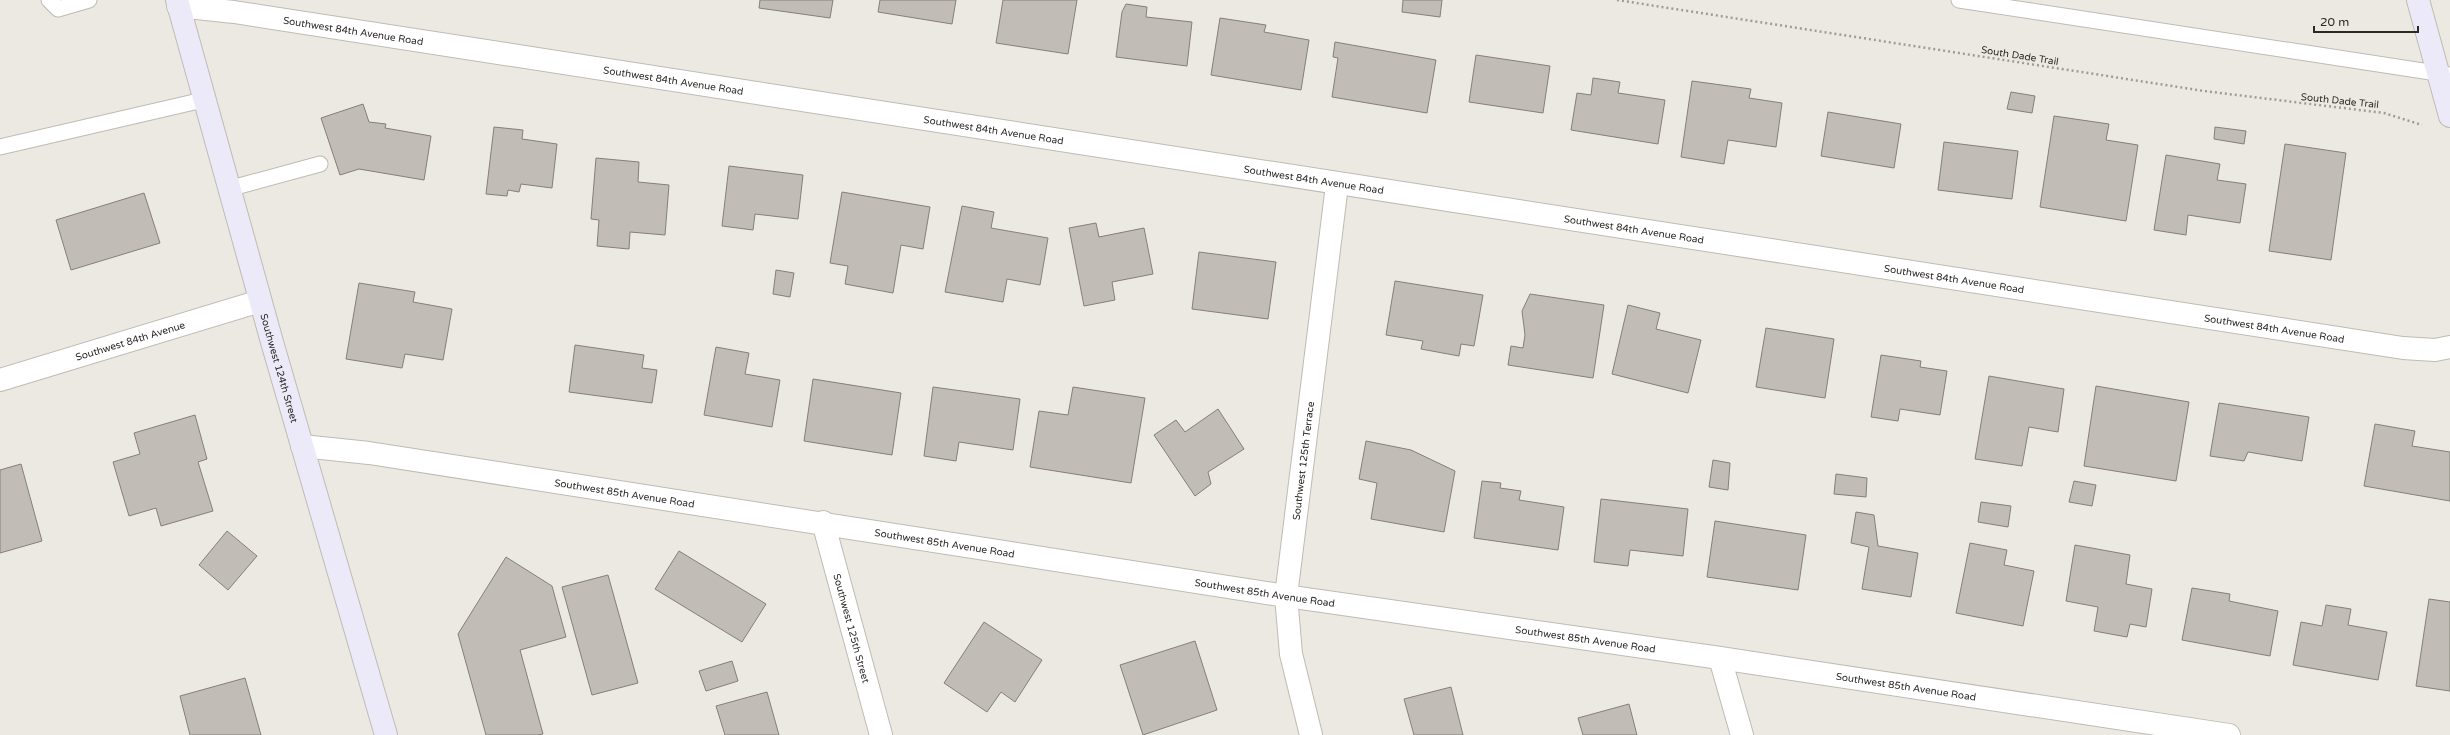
<svg xmlns="http://www.w3.org/2000/svg" width="2450" height="735" viewBox="0 0 2450 735" font-family="'Varela Round',sans-serif">
<style>
.building{fill:#c1bdb6;stroke:#838079}
.lines{fill:none;stroke-linecap:round;stroke-linejoin:round}
.lane-casing{stroke:#bfbbb4;stroke-width:17}
.street-casing{stroke:#bfbbb4;stroke-width:24}
.secondary-casing{stroke:#bfbbb4;stroke-width:24}
.path{stroke:#9e9c97;stroke-width:2.5;stroke-dasharray:2 3;stroke-linecap:butt}
.lane{stroke:#fff;stroke-width:15}
.street{stroke:#fff;stroke-width:22}
.secondary{stroke:#eceaf9;stroke-width:22}
.labels{text-anchor:middle;stroke-width:3.5;stroke-linejoin:round;paint-order:stroke}
.street-label{font-size:10px;fill:#2b2927;stroke:#ece9e2}
</style>
<rect width="100%" height="100%" fill="#ece9e2"/>
<g class="building">
<path d="M760,0H833L830,18L759,8Z"/>
<path d="M880,0H956L952,24L878,12Z"/>
<path d="M1003,0H1077L1068,54L996,43Z"/>
<path d="M1403,0H1442L1440,17L1402,12Z"/>
<path d="M1126,4L1147,7L1146,17L1192,22L1187,66L1116,57L1122,12Z"/>
<path d="M1220,18L1266,25L1264,32L1309,40L1301,90L1211,75Z"/>
<path d="M1335,42L1436,60L1427,113L1332,97L1338,58L1333,57Z"/>
<path d="M1476,55L1550,66L1543,113L1469,102Z"/>
<path d="M1593,78L1620,82L1618,93L1665,100L1658,144L1571,130L1577,93L1591,95Z"/>
<path d="M1692,81L1751,89L1749,98L1782,103L1776,147L1728,140L1724,164L1681,157Z"/>
<path d="M2011,92L2035,96L2032,113L2007,109Z"/>
<path d="M363,104L369,122L386,124L385,128L431,136L424,180L359,169L340,175L321,118Z"/>
<path d="M1828,112L1901,124L1894,168L1821,156Z"/>
<path d="M2054,116L2109,124L2106,140L2138,145L2126,221L2040,207Z"/>
<path d="M494,127L523,130L522,139L557,144L552,188L521,184L519,192L508,190L507,196L486,194Z"/>
<path d="M2215,127L2246,131L2244,144L2214,139Z"/>
<path d="M1944,142L2018,151L2012,199L1938,190Z"/>
<path d="M2285,144L2346,153L2331,260L2269,251Z"/>
<path d="M2166,155L2220,164L2217,180L2246,184L2240,223L2188,215L2186,235L2154,230Z"/>
<path d="M596,158L639,162L638,182L669,185L665,235L630,232L629,249L597,246L599,220L591,219Z"/>
<path d="M729,166L803,175L798,219L755,214L753,230L722,226Z"/>
<path d="M842,192L930,207L923,249L901,245L893,293L845,284L848,266L830,263Z"/>
<path d="M144,193L160,243L71,270L56,220Z"/>
<path d="M962,206L994,212L991,228L1048,238L1040,285L1007,279L1003,302L945,292Z"/>
<path d="M1096,223L1099,237L1144,228L1153,274L1112,282L1115,300L1084,306L1069,228Z"/>
<path d="M1199,252L1276,262L1268,319L1192,309Z"/>
<path d="M776,270L794,273L790,297L773,294Z"/>
<path d="M1395,281L1483,295L1474,346L1461,344L1459,356L1421,349L1423,341L1386,335Z"/>
<path d="M359,283L415,292L413,302L452,309L443,360L405,354L402,368L346,359Z"/>
<path d="M1530,294L1604,305L1593,378L1508,365L1511,346L1523,348L1525,335L1522,311Z"/>
<path d="M1628,305L1660,313L1656,329L1701,340L1688,393L1612,374Z"/>
<path d="M1766,328L1834,339L1825,398L1756,387Z"/>
<path d="M575,345L644,355L642,368L657,370L652,403L569,392Z"/>
<path d="M716,347L749,353L745,374L780,380L772,427L704,415Z"/>
<path d="M1881,355L1921,361L1920,367L1947,371L1940,415L1900,409L1898,421L1871,417Z"/>
<path d="M1989,376L2064,389L2058,432L2029,427L2022,466L1975,459Z"/>
<path d="M813,379L901,393L892,455L804,441Z"/>
<path d="M2096,386L2189,402L2176,481L2084,466Z"/>
<path d="M933,387L1020,399L1013,450L959,442L956,461L924,456Z"/>
<path d="M1073,387L1145,398L1131,483L1030,467L1039,411L1068,415Z"/>
<path d="M2219,403L2309,417L2302,461L2248,452L2244,461L2210,456Z"/>
<path d="M1218,409L1244,449L1208,472L1211,484L1195,496L1154,435L1176,420L1185,432Z"/>
<path d="M195,415L207,459L198,462L213,511L161,526L156,508L129,516L113,462L140,454L134,433Z"/>
<path d="M2375,424L2415,431L2412,446L2450,452V501L2364,486Z"/>
<path d="M1366,441L1411,450L1455,471L1444,532L1371,519L1377,483L1359,479Z"/>
<path d="M1713,460L1730,463L1728,490L1709,487Z"/>
<path d="M21,464L42,541L0,553V470Z"/>
<path d="M1836,474L1867,478L1866,497L1834,494Z"/>
<path d="M1482,481L1501,483L1500,488L1521,491L1519,500L1564,507L1558,550L1474,538Z"/>
<path d="M2074,481L2096,485L2092,506L2069,502Z"/>
<path d="M1601,499L1688,509L1683,556L1630,550L1628,566L1594,562Z"/>
<path d="M1981,502L2011,506L2008,527L1978,522Z"/>
<path d="M1856,512L1874,515L1878,546L1918,553L1911,597L1862,589L1869,547L1851,543Z"/>
<path d="M1715,521L1806,535L1798,590L1707,577Z"/>
<path d="M227,531L257,556L228,590L199,565Z"/>
<path d="M1970,543L2007,550L2004,565L2034,571L2023,626L1956,613Z"/>
<path d="M2075,545L2130,555L2126,584L2152,589L2146,627L2130,624L2127,637L2094,631L2098,607L2066,601Z"/>
<path d="M679,551L766,604L742,642L655,589Z"/>
<path d="M506,557L552,586L566,637L520,650L543,734L538,735H486L458,634Z"/>
<path d="M608,575L638,683L592,695L562,587Z"/>
<path d="M2192,588L2230,594L2229,601L2278,611L2270,656L2182,640Z"/>
<path d="M2429,599L2450,602V691L2416,686Z"/>
<path d="M2326,605L2351,609L2348,625L2387,632L2378,680L2293,665L2301,622L2322,626Z"/>
<path d="M984,622L1042,660L1015,702L1001,692L987,712L944,683Z"/>
<path d="M1195,641L1217,710L1143,735L1120,665Z"/>
<path d="M732,661L738,681L706,691L699,671Z"/>
<path d="M245,678L261,735H190L180,696Z"/>
<path d="M1451,687L1463,735H1414L1404,699Z"/>
<path d="M767,692L779,735H725L716,706Z"/>
<path d="M1629,704L1637,735H1583L1578,718Z"/>
</g>
<g class="lines">
<defs>
<g id="lane">
<path d="M49,0L58,9L89,0"/>
<path d="M1959,0L2450,75"/>
<path d="M0,147L203,100"/>
<path d="M228,189L320,164"/>
</g>
<g id="street">
<path id="s1" d="M178,6L234,12L2403,348L2435,350L2450,347"/>
<path id="s2" d="M0,380L260,301"/>
<path id="s3" d="M302,446L369,453L1286,596L1720,658L2229,735"/>
<path id="s4" d="M823,522L881,735"/>
<path d="M1720,658L1742,735"/>
<path id="s5" d="M1311,735L1291,654L1286,596L1337,185"/>
</g>
<g id="secondary">
<path id="s6" d="M177,0L272,342L386,735"/>
<path d="M2418,0L2450,116"/>
</g>
</defs>
<use href="#lane" class="lane-casing"/>
<use href="#street" class="street-casing"/>
<use href="#secondary" class="secondary-casing"/>
<path class="path" d="M1617,0L2204,91L2384,113L2422,125"/>
<use href="#lane" class="lane"/>
<use href="#street" class="street"/>
<use href="#secondary" class="secondary"/>
</g>
<g class="labels">
<g class="street-label">
<text dy="4" stroke="none"><textPath href="#s1" startOffset="177">Southwest 84th Avenue Road</textPath></text>
<text transform="translate(2020 55) rotate(9)" y="4">South Dade Trail</text>
<text dy="4" stroke="none"><textPath href="#s1" startOffset="501">Southwest 84th Avenue Road</textPath></text>
<text transform="translate(2340 100) rotate(6)" y="4">South Dade Trail</text>
<text dy="4" stroke="none"><textPath href="#s1" startOffset="825">Southwest 84th Avenue Road</textPath></text>
<text dy="4" stroke="none"><textPath href="#s1" startOffset="1149">Southwest 84th Avenue Road</textPath></text>
<text dy="4" stroke="none"><textPath href="#s1" startOffset="1473">Southwest 84th Avenue Road</textPath></text>
<text dy="4" stroke="none"><textPath href="#s1" startOffset="1797">Southwest 84th Avenue Road</textPath></text>
<text dy="4" stroke="none"><textPath href="#s1" startOffset="2121">Southwest 84th Avenue Road</textPath></text>
<text dy="4" stroke="none"><textPath href="#s2" startOffset="136">Southwest 84th Avenue</textPath></text>
<text dy="4" stroke="none"><textPath href="#s6" startOffset="382">Southwest 124th Street</textPath></text>
<text dy="4" stroke="none"><textPath href="#s5" startOffset="278">Southwest 125th Terrace</textPath></text>
<text dy="4" stroke="none"><textPath href="#s3" startOffset="326">Southwest 85th Avenue Road</textPath></text>
<text dy="4" stroke="none"><textPath href="#s3" startOffset="650">Southwest 85th Avenue Road</textPath></text>
<text dy="4" stroke="none"><textPath href="#s3" startOffset="974">Southwest 85th Avenue Road</textPath></text>
<text dy="4" stroke="none"><textPath href="#s4" startOffset="110">Southwest 125th Street</textPath></text>
<text dy="4" stroke="none"><textPath href="#s3" startOffset="1298">Southwest 85th Avenue Road</textPath></text>
<text dy="4" stroke="none"><textPath href="#s3" startOffset="1622">Southwest 85th Avenue Road</textPath></text>
</g>
</g>
<path d="M2314 26v6h104v-6" fill="none" stroke="#2b2927" stroke-width="2"/>
<text x="2320" y="26" font-size="12" fill="#2b2927" stroke="#ece9e2" stroke-width="3" paint-order="stroke">20 m</text>
</svg>
